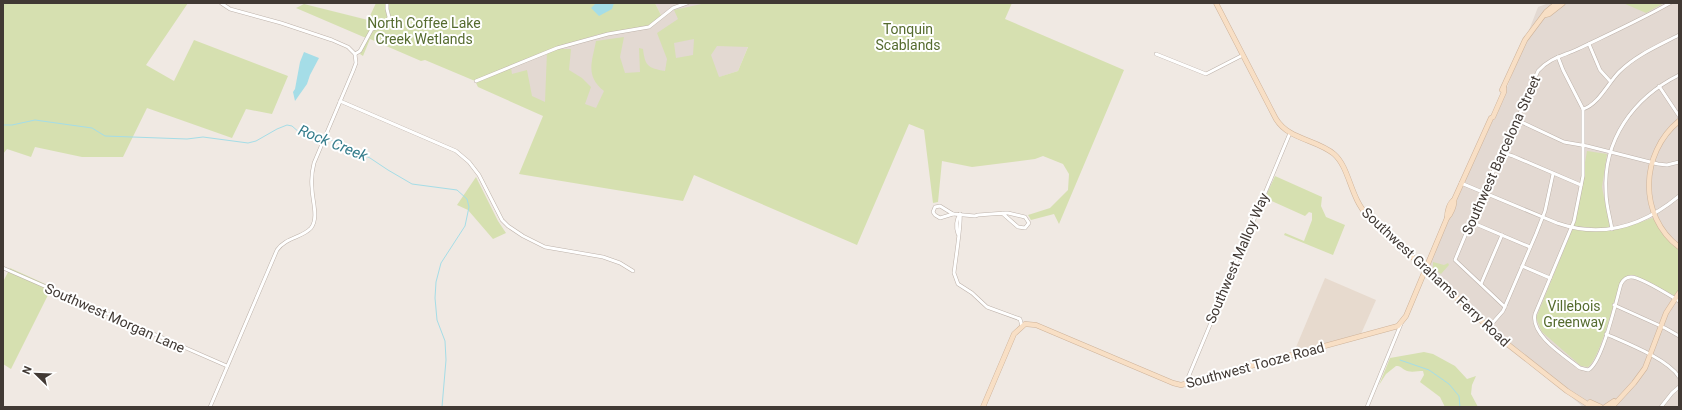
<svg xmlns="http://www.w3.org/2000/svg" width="1682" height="410" viewBox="0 0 1682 410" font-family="Roboto,sans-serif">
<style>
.residential{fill:#e3d9d2}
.education{fill:#e7dace}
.green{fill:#d6e0b0;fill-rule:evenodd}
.water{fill:#a5dde7}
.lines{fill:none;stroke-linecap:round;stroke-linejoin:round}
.stream{stroke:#a5dde7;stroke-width:1}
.street-casing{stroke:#bdb2aa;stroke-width:4}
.secondary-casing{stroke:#ceb39a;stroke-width:5.5}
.street{stroke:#fff;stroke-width:3}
.secondary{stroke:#f8dfc5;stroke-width:4.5}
.labels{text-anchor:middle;stroke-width:4;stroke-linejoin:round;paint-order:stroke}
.park-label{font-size:14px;fill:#556b2e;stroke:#fff}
.street-label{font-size:14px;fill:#413934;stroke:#fff}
.water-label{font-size:15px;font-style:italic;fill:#347c8b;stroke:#fff}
</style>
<rect width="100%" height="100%" fill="#f0e9e3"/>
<g class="residential">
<path d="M655,3H766L738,71L575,125L544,113L502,71L552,47L600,34L606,35L662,17Z"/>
<path d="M1549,3H1679V407H1583L1423,267L1501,103L1538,7Z"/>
</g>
<path class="education" d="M1325,278L1376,300L1361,334L1294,352Z"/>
<g class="green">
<path d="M3,3H188L146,65L174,81L194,40L288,76L272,114L246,109L232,138L147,108L123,157H82L35,147L31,157L7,149L3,154Z"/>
<path d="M376,3H655L662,17L653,25L606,35L600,34L550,49H571L569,70L582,78L591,87L585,104L596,108L604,91C585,76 592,62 596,41L624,37L620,57L625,73L640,72L639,48L643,49C645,66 648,68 665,71L667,59L657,33L678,19L674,10L706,3H1012L1005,19L1124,70L1059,224L1054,214L1031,220L1028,215L1050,208L1068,190L1069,174L1063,164L1043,156L1035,159L972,167L942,161L938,202L933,203L924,130L909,124L857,245L694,175L683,201L519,174L543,116L478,87L475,81L425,60L421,61L370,39L363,56L360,54L366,38L296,8L304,4L368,20ZM694,39L693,55L676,58L674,43ZM717,46L748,47L738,71L719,77L711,55ZM547,51L545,102L532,96L527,70L512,74L511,68Z"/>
<path d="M1623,3H1664L1646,13Z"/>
<path d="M1587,151L1607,154L1602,187L1610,228H1594L1574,226Z"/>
<path d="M1275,176L1322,197L1321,206L1326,217L1345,225L1333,255L1284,235L1285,233L1304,241L1312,220V213L1309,212L1305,216L1265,198Z"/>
<path d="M476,177L498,221L506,233L493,239L468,210L457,205Z"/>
<path d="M1652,218L1654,219L1661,232L1679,251V298L1634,275C1628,275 1625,276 1621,281C1615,297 1600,360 1588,367L1581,366L1542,332L1536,318L1572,230L1573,229C1606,232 1621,230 1652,218Z"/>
<path d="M1433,262L1444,265L1448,263L1449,265L1441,274L1433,268Z"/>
<path d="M10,268L52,287L11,369L3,364V282Z"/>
<path d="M1424,352L1433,354L1455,366L1467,379L1476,376L1472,385L1471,394L1478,407H1445L1440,397L1420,382L1424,375L1423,371C1418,371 1409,373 1405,370C1401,368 1401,366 1396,366L1386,374L1379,385L1390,358Z"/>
</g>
<g class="water">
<path d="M596,3H614L612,9L599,16L591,8Z"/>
<path d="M304,52L319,58L310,75L307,84L295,101L293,92L295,89L300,62Z"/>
</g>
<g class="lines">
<g class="stream">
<path d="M3,125H12L35,120L92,128L105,136L187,139L203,137L248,143L256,141L277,129L287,125L292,126L300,133L323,137"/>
<path d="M326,138L370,158L388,170L412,184L457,190L467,199L469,207L465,226L441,263L436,282L435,298L437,320L445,341L446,360L442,407"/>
<path d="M1400,360L1429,370L1449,384L1459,396L1460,407"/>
</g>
<defs>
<g id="street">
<path d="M1589,44L1600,70L1610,81"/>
<path d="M355,54L360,51L372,29L386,25L389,17L387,9V3"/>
<path d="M1156,54L1206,74L1243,55"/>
<path d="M1558,57L1563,70L1583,109V176L1574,221L1535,314C1530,335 1565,356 1580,368L1588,370C1602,364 1616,301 1621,284C1623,280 1626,277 1631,277C1641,277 1669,295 1679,301"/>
<path d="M476,81L557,48L608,34L649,27L673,8L687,3"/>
<path d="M1659,86L1679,116"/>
<path d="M340,101L456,151L469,162L479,175L502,220L508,226L523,236L545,247L603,257L620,263L633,271"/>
<path d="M1583,109C1598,105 1608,83 1619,72C1636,55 1658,46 1679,35"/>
<path d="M1517,120L1564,142L1587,146L1658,164L1667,165L1679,162"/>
<path d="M1500,152L1513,156L1581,185"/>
<path d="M1461,183L1557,223C1603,239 1643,226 1679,196"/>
<path d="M940,206L953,214L940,218L935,215L933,212L935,207Z"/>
<path d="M953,214L975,216L978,215L1005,213H1008L1025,217L1029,223L1025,228L1018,227L1002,213"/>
<path d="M960,214C962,220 955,263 954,273L958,284L972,293L987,307L1020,319L1022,326"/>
<path d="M1471,222L1530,247"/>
<path d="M1612,229C1610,217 1606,205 1606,192C1603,140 1633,98 1679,75"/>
<path d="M958,234C956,228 956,220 960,214"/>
<path d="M1522,266L1550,278"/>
<path d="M3,268L227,366"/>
<path d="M1481,284L1502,235"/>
<path d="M1614,305L1665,328L1679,336"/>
<path d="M1505,307L1455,260L1477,207L1492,176L1495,165L1509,131L1517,120L1538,71C1549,58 1563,56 1578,49C1609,34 1640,20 1670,3"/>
<path d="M1489,327L1503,311L1536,234L1545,211L1553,174"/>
<path d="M1606,334C1626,343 1668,359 1679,377"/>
<path d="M1185,385L1290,133"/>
<path d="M210,407L277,250C286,237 302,238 311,228C319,218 312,200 312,188C311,179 312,171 314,163L353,71L356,63L355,54L348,47L332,40L281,23L230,9L221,3"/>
<path d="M1367,407L1401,324"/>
<path d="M1661,407L1672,393L1679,387"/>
</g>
<g id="secondary">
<path d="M1216,3L1276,119C1289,140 1316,139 1334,154C1350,168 1350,198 1368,216L1501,339L1567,391L1592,407"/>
<path d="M1545,15L1549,14L1563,3"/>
<path d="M1502,90L1525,40L1546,12L1557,3"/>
<path d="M1679,121C1640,153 1638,216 1679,247"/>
<path d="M1447,218C1451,214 1455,205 1454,200"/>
<path d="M1590,402L1601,407"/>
<path d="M983,407L1014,334L1025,324L1036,325L1173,383L1181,385L1398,326L1406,316L1447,218C1447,212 1449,203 1454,200L1491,118L1493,117L1504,92V88"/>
<path d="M1605,407L1614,401"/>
<path d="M1612,407L1634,383L1645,368L1666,313L1679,293"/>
</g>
</defs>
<use href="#street" class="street-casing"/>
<use href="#secondary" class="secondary-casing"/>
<use href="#street" class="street"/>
<use href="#secondary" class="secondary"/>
</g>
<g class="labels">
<g class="park-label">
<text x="424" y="28">North Coffee Lake<tspan x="424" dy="16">Creek Wetlands</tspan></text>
<text x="908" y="34">Tonquin<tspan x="908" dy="16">Scablands</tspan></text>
<text x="1574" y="311">Villebois<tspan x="1574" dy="16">Greenway</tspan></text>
</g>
<g class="street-label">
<text transform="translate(1501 155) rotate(-66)" y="5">Southwest Barcelona Street</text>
<text transform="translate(1237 258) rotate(-67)" y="5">Southwest Malloy Way</text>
<text transform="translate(1436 277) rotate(43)" y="5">Southwest Grahams Ferry Road</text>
<text transform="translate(115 318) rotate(24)" y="5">Southwest Morgan Lane</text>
<text transform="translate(1255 365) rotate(-15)" y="5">Southwest Tooze Road</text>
</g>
<g class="water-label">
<text transform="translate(333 143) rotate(22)" y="5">Rock Creek</text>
</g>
</g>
<rect width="1682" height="410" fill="none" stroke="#413934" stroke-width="8"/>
<g transform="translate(36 374) rotate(293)" stroke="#ffffff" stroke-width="3" paint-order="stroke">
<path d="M0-3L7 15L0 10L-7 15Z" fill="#413934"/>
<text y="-6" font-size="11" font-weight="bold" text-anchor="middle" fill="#413934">N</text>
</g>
</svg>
